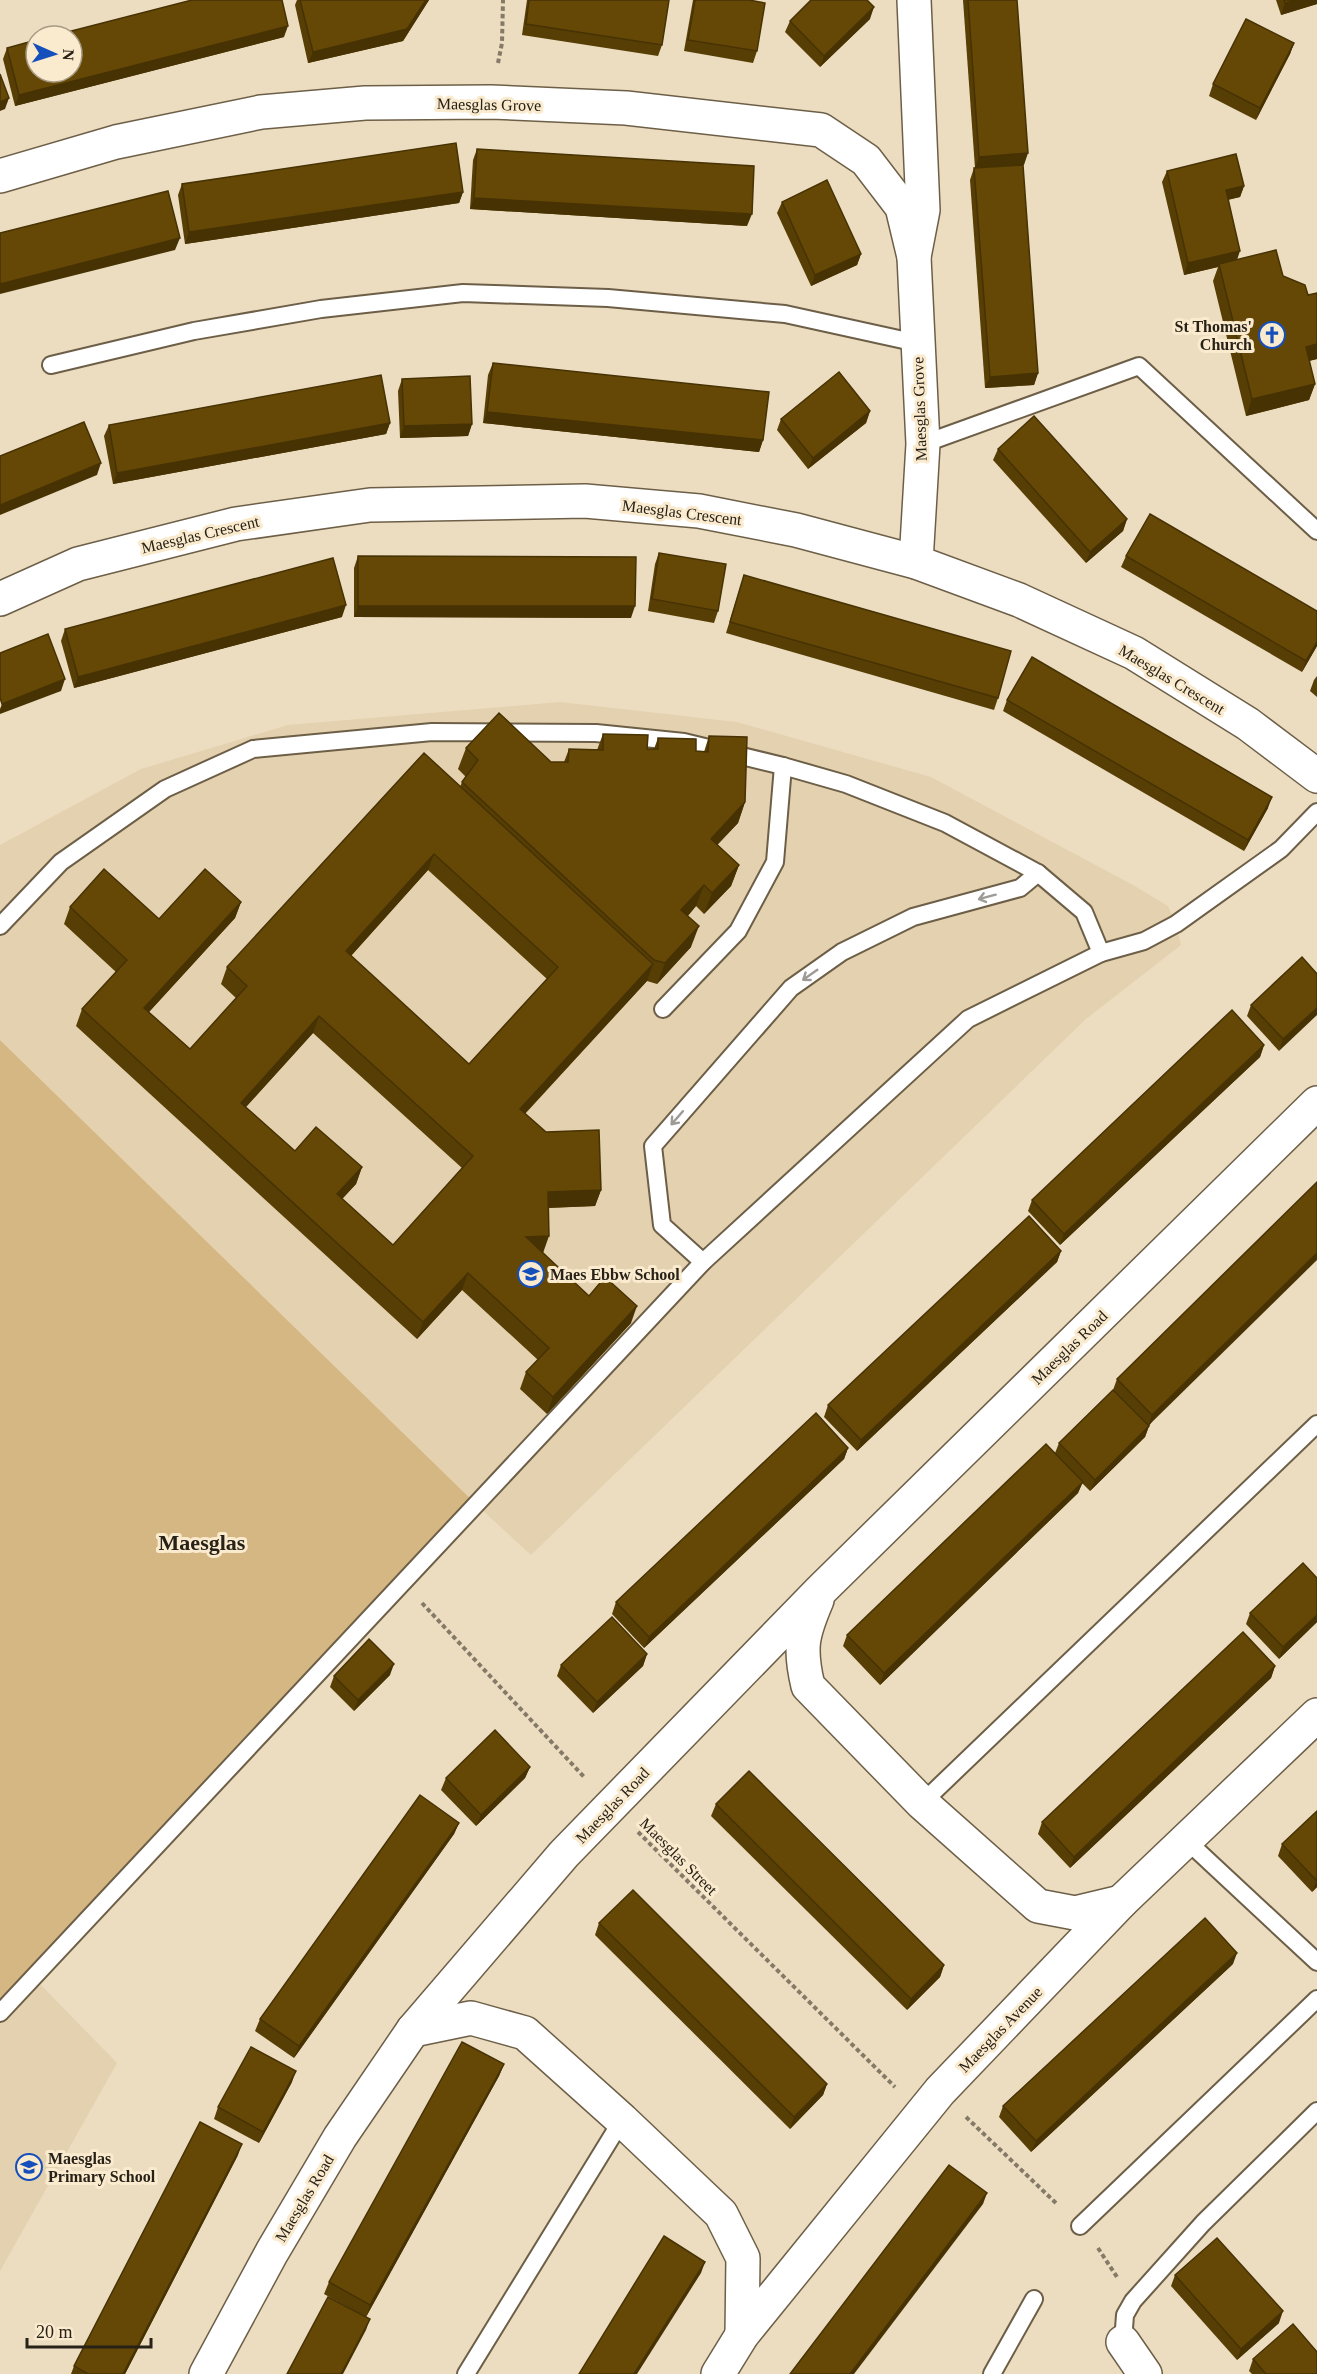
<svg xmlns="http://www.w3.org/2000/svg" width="1317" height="2374" viewBox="0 0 1317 2374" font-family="Georgia,serif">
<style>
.built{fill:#e4d1af}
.green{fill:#d5b783}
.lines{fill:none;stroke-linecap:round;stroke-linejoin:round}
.service-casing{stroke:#6d5f47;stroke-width:20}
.minor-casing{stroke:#6d5f47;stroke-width:36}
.path{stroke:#857a68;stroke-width:4;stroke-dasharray:4.5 3;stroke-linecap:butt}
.service{stroke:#fff;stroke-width:16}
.minor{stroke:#fff;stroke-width:33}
.wall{fill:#573e05;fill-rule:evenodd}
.shaded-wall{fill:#473204}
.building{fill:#654806;stroke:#473204;stroke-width:1.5;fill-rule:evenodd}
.oneway{stroke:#9e9b97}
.labels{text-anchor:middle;stroke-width:6;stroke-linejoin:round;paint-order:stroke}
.street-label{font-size:16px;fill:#272117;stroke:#faeace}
.poi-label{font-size:16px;font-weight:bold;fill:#272117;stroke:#faeace;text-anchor:start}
.district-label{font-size:22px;font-weight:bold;fill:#272117;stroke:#faeace}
</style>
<rect width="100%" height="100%" fill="#ecddc1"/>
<g class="built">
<path d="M560,702L737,722L931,777L1133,885L1168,906L1176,924L1181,945L1086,1019L531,1555L480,1508L0,1040V845L141,769L288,725Z"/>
<path d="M34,1978L117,2063L0,2271V2008Z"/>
</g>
<path class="green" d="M0,1040L480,1508L0,2001Z"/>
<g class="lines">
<defs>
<g id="service">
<path d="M51,365L194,331L321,309L463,293L608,298L785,314L917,343"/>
<path d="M923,444L1139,366L1317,531"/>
<path d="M0,926L61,862L165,789L253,749L432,732L596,733L684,742L783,766L846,784L945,823L1038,873L1084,912L1101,953"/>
<path d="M663,1009L738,931L775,862L783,766"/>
<path d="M703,1262L662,1225L653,1146L791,988L842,952L913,917L1020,888L1038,873"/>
<path d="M922,1803L1317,1424"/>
<path d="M1186,1840L1317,1962"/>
<path d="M0,2013L703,1262L968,1019L1101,953L1144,941L1176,924L1281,849L1317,812"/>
<path d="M1080,2226L1317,1999"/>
<path d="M1123,2342L1125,2315L1133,2301L1203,2223L1317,2111"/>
<path d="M466,2374L622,2120"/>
<path d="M992,2374L1034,2299"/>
</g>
<g id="minor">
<path d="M914,0L923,210L914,257L923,444L916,562"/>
<path d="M0,176L116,142L261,112L365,103L491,102L626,108L821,130L866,160L902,207L914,257"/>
<path d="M0,599L78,564L236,524L370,505L585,501L699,511L796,530L916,562L1019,600L1134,653L1248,724L1317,776"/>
<path d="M817,1600C802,1635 799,1648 808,1686L922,1803L1038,1906L1075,1913L1121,1902"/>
<path d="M413,2030L471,2018L525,2033L622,2120L721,2214L743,2258L742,2335"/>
<path d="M1123,2342L1145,2374"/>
<path d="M206,2374L272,2252L340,2137L413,2030L564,1854L821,1590L1317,1103"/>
<path d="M718,2374L742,2335L940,2091L1121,1902L1317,1715"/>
</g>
</defs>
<use href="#service" class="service-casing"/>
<use href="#minor" class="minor-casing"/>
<g class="path">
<path d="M498,63L502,43L503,0"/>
<path d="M422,1603L585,1778"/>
<path d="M638,1832L895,2087"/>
<path d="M966,2117L1058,2205"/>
<path d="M1098,2248L1117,2277"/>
</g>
<use href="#service" class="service"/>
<use href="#minor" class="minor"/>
</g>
<g class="wall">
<path d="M297,0H429L403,41L308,63L295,5Z"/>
<path d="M527,0H669L662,45L658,56L522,35Z"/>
<path d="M693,0H749L757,51L753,63L684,51Z"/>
<path d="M963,0H1017L1024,165L975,168Z"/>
<path d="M1276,0H1317V4L1281,15Z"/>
<path d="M870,19L820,67L785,32L790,21Z"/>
<path d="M284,37L15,106L3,59L7,48Z"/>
<path d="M1294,43L1290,54L1256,120L1209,96L1213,84Z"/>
<path d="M477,149L747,226L470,209L473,160Z"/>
<path d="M974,168L1038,373L1034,385L985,388L970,180Z"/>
<path d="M1167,171L1244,186L1240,197L1228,200L1237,260L1283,276L1308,295L1317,293V359L1309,361L1315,384L1309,400L1246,416L1213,281L1218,267L1184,275L1162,182Z"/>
<path d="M182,184L463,192L459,203L185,244L178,195Z"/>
<path d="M782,202L861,254L857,265L811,286L777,213Z"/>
<path d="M493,363L763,440L759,452L483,423L488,375Z"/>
<path d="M402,379L472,424L468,436L400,438L398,391Z"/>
<path d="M870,411L866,423L808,469L777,430L781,419Z"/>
<path d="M390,423L386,434L113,484L104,436L109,425Z"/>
<path d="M998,449L1127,519L1123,531L1086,563L993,460Z"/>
<path d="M659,553L718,611L714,623L648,611L655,564Z"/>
<path d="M358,556L631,618L354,617V568Z"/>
<path d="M1126,556L1317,611V646L1302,672L1121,567Z"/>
<path d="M744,575L998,698L994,710L726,633Z"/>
<path d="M342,617L74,688L61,641L65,629Z"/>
<path d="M1317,676V697L1310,691L1314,680Z"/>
<path d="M1007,700L1268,808L1244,851L1003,711Z"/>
<path d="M603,734L647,749H654L658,738L696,751L704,752L709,736L745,802L738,823L717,845L739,865L731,886L704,914L696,906L688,916L691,947L657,984L647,981L525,1114L601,1190L595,1206L549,1208L543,1253H542L589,1296L631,1323L547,1414L520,1389L526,1372L538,1360L462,1290L417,1339L76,1026L82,1009L116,972L64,924L70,907L159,919L241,902L235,918L149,1012L190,1049L236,998L221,984L227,967L460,787L462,782L466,777L458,769L466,748L551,762H564L569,749L597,750ZM428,870L547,979L469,1064L351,956ZM313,1033L462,1168L393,1245L342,1199L356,1184L362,1167L295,1151L246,1107Z"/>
<path d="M1317,974L1279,1051L1247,1016L1251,1005Z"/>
<path d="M1264,1045L1260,1057L1060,1245L1028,1211L1032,1200Z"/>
<path d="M1317,1182L1149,1426L1145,1437L1090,1491L1082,1483L1078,1493L880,1685L843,1646L847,1635L1055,1453L1059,1443L1113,1390L1117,1379Z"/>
<path d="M1061,1251L1057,1262L857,1451L824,1417L828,1405Z"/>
<path d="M848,1448L844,1459L644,1648L612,1614L616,1602Z"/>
<path d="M1317,1578V1622L1279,1659L1246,1624L1250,1613Z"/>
<path d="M647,1654L643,1666L593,1713L557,1676L561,1665Z"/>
<path d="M1275,1666L1271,1678L1070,1868L1038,1834L1042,1822Z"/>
<path d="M390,1675L354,1711L330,1687L334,1676Z"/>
<path d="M530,1767L525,1778L476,1826L441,1790L446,1778Z"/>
<path d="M716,1804L944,1965L940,1977L907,2010L711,1816Z"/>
<path d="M1317,1811V1887L1312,1892L1278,1856L1282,1844Z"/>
<path d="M459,1823L454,1834L294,2058L255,2031L260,2019Z"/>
<path d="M599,1923L827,2084L823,2095L790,2129L595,1935Z"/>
<path d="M1233,1964L1031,2152L999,2117L1003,2106Z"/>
<path d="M504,2064L499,2076L366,2317L324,2294L329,2282Z"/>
<path d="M292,2082L259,2143L214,2119L218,2107Z"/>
<path d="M238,2155L125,2374H71L74,2366Z"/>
<path d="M1175,2275L1279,2323L1237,2360L1171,2286Z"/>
<path d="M1253,2359L1317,2374H1252L1249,2371Z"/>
</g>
<g class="shaded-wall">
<path d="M426,0H429L403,41L308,63L313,52Z"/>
<path d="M1296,0H1317V4L1281,15L1285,3Z"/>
<path d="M874,7L870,19L820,67L824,56Z"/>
<path d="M288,26L284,37L15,106L19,95Z"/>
<path d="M1294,43L1290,54L1256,120L1260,108Z"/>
<path d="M9,98L5,109L0,111V102Z"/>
<path d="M1028,153L1024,165L975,168L979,157Z"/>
<path d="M1244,186L1240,197L1221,201L1226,190Z"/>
<path d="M463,192L459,203L185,244L189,232Z"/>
<path d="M474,198L752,214L747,226L470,209Z"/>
<path d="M180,238L175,250L0,294V284Z"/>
<path d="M1240,251L1236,263L1219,264L1218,267L1184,275L1188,263Z"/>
<path d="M861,254L857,265L811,286L815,275Z"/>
<path d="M1317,344V359L1300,363L1306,347Z"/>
<path d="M1038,373L1034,385L985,388L990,377Z"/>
<path d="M1315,384L1309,400L1246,416L1252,399Z"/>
<path d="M870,411L866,423L808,469L813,458Z"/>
<path d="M487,412L763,440L759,452L483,423Z"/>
<path d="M390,423L386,434L113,484L117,473Z"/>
<path d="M472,424L468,436L400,438L404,426Z"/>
<path d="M101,463L97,475L0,515V505Z"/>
<path d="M1127,519L1123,531L1086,563L1090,552Z"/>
<path d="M346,605L342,617L74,688L78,677Z"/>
<path d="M358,606H635L631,618L354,617Z"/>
<path d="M1317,642V646L1302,672L1306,661Z"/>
<path d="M65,679L61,691L0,714V709L2,704Z"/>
<path d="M1272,797L1268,808L1244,851L1248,840Z"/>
<path d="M745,802L738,823L703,860L711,839Z"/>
<path d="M434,854L428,870L340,968L346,951Z"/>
<path d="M739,865L731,886L704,914L712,893Z"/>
<path d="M704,885L696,906L674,931L681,910Z"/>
<path d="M241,902L235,918L138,1024L144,1008Z"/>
<path d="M699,926L691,947L657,984L665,963Z"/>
<path d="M653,964L647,981L514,1125L520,1109Z"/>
<path d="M1317,1008V1015L1279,1051L1283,1039Z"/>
<path d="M319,1016L313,1033L235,1119L241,1103Z"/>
<path d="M1264,1045L1260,1057L1060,1245L1064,1234Z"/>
<path d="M362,1167L356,1184L331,1211L337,1194Z"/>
<path d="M601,1190L595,1206L542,1208L548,1192Z"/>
<path d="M549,1236L543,1253L520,1254L526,1237Z"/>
<path d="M1061,1251L1057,1262L857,1451L861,1440Z"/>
<path d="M1317,1253V1260L1148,1426L1152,1415Z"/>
<path d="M468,1273L462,1290L417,1339L423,1322Z"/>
<path d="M637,1306L631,1323L547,1414L553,1397Z"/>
<path d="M1149,1426L1145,1437L1090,1491L1095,1480Z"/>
<path d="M848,1448L844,1459L644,1648L649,1637Z"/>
<path d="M1083,1482L1078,1493L880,1685L884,1673Z"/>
<path d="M1317,1615V1622L1279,1659L1283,1647Z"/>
<path d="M647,1654L643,1666L593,1713L597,1702Z"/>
<path d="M394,1664L390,1675L354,1711L358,1700Z"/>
<path d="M1275,1666L1271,1678L1070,1868L1074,1857Z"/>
<path d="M530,1767L525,1778L476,1826L481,1815Z"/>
<path d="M459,1823L454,1834L294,2058L299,2046Z"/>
<path d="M1317,1880V1887L1312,1892Z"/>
<path d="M1237,1953L1233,1964L1031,2152L1036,2141Z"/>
<path d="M944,1965L940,1977L907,2010L911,1999Z"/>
<path d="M504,2064L499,2076L366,2317L370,2305Z"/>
<path d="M296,2071L292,2082L259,2143L263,2132Z"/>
<path d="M827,2084L823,2095L790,2129L794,2117Z"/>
<path d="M242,2144L238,2155L125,2374H123Z"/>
<path d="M987,2193L983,2204L854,2374H850Z"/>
<path d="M705,2262L701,2273L637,2374H634Z"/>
<path d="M1283,2311L1279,2323L1237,2360L1241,2349Z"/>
<path d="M370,2319L366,2330L343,2374H341Z"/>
</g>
<g class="building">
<path d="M192,0H282L288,26L19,95L7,48L36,40V72H72V36H52Z"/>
<path d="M300,0H426L407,29L313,52Z"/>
<path d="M529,0H669L662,45L526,24Z"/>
<path d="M695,0H749L765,3L757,51L688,40Z"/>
<path d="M811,0H867L874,7L824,56L790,21Z"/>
<path d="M968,0H1017L1028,153L979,157Z"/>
<path d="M1284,0H1296L1285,3Z"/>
<path d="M1246,19L1294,43L1260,108L1213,84Z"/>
<path d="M0,74L9,98L0,102Z"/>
<path d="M456,143L463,192L189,232L182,184Z"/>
<path d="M477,149L754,166L752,214L474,198Z"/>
<path d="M1236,154L1244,186L1226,190L1240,251L1188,263L1167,171Z"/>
<path d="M1023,165L1038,373L990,377L974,168Z"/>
<path d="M827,180L861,254L815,275L782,202Z"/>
<path d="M168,191L180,238L0,284V233Z"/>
<path d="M1276,250L1283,276L1305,285L1308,295L1317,293V344L1306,347L1315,384L1252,399L1219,264Z"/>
<path d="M493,363L769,392L763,440L487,412Z"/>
<path d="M839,372L870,411L813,458L781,419Z"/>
<path d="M381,375L390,423L117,473L109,425Z"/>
<path d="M470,376L472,424L404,426L402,379Z"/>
<path d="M1034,416L1127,519L1090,552L998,449Z"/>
<path d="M84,422L101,463L0,505V456Z"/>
<path d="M1150,514L1317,611V642L1306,661L1126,556Z"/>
<path d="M659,553L726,564L718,611L652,599Z"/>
<path d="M358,556L636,557L635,606H358Z"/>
<path d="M333,558L346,605L78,677L65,629Z"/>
<path d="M744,575L1011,651L998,698L730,622Z"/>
<path d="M48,634L65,679L2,704L0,698V653Z"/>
<path d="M1032,657L1272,797L1248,840L1007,700Z"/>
<path d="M499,713L551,762H568L569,749L603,750V734L648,735L647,749H658V738L696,739V751L708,752L709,736L747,737L745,802L711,839L739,865L712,893L704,885L681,910L699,926L665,963L654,960L462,782L478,760L466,748Z"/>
<path d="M424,753L653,964L520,1109L546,1132L599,1130L601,1190L548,1192L549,1236L526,1237L589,1296L605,1277L637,1306L553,1397L526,1372L549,1348L468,1273L423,1322L82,1009L127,960L70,907L104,869L159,919L205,869L241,902L144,1008L190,1049L247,986L227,967ZM434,854L558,967L469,1064L346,951ZM319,1016L473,1156L393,1245L337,1194L362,1167L316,1127L295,1151L241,1103Z"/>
<path d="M1302,957L1317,974V1008L1283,1039L1251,1005Z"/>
<path d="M1232,1010L1264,1045L1064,1234L1032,1200Z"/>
<path d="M1317,1182V1253L1152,1415L1117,1379Z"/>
<path d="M1029,1216L1061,1251L861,1440L828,1405Z"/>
<path d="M1113,1390L1149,1426L1095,1480L1059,1443Z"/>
<path d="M816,1413L848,1448L649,1637L616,1602Z"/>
<path d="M1046,1444L1083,1482L884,1673L847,1635Z"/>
<path d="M1303,1563L1317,1578V1615L1283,1647L1250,1613Z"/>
<path d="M612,1617L647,1654L597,1702L561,1665Z"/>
<path d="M1243,1632L1275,1666L1074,1857L1042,1822Z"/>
<path d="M369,1639L394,1664L358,1700L334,1676Z"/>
<path d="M495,1730L530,1767L481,1815L446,1778Z"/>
<path d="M749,1771L944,1965L911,1999L716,1804Z"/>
<path d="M420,1795L459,1823L299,2046L260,2019Z"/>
<path d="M1317,1811V1880H1316L1282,1844Z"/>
<path d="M633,1890L827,2084L794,2117L599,1923Z"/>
<path d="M1205,1918L1237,1953L1036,2141L1003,2106Z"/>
<path d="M462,2042L504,2064L370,2305L329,2282Z"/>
<path d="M251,2047L296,2071L263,2132L218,2107Z"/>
<path d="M200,2122L242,2144L123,2374H88L74,2366Z"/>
<path d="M949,2165L987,2193L850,2374H790Z"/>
<path d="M664,2236L705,2262L634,2374H579Z"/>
<path d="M1217,2238L1283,2311L1241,2349L1175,2275Z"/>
<path d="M328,2297L370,2319L341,2374H287Z"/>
<path d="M1293,2324L1317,2352V2374H1266L1253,2359Z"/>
</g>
<defs><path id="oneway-shaft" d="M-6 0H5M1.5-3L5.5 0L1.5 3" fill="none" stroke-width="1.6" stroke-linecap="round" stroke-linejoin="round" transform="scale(1.5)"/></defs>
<g class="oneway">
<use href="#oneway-shaft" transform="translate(987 897) rotate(165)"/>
<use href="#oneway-shaft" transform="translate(810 975) rotate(145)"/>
<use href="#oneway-shaft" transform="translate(677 1118) rotate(131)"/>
</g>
<defs>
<symbol id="church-ring" viewBox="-11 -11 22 22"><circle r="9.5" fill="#faeace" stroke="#154fbb" stroke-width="1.5"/><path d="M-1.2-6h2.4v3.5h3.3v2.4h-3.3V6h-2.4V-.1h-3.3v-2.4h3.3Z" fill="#154fbb"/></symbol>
<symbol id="school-ring" viewBox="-11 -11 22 22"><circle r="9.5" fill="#faeace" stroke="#154fbb" stroke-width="1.5"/><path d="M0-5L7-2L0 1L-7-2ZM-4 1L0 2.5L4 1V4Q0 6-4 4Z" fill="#154fbb"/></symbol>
</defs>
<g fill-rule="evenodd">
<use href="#church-ring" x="1257" y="320" width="30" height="30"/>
<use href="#school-ring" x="516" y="1259" width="30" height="30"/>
<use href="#school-ring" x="14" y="2152" width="30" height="30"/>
</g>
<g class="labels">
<g class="street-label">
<text transform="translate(489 104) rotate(1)" y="6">Maesglas Grove</text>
<text transform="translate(919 409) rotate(-92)" y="6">Maesglas Grove</text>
<text transform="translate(682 512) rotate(7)" y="6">Maesglas Crescent</text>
<text transform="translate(200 534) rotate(-13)" y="6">Maesglas Crescent</text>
<text transform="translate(1172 679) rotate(31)" y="6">Maesglas Crescent</text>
<text transform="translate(1069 1347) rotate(-44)" y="6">Maesglas Road</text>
<text transform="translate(612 1805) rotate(-46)" y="6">Maesglas Road</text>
<text transform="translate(679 1856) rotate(45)" y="6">Maesglas Street</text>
<text transform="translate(1000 2029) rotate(-46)" y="6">Maesglas Avenue</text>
<text transform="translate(304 2198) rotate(-59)" y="6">Maesglas Road</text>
</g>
<g class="poi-label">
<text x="1252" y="332" text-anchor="end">St Thomas'<tspan x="1252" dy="18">Church</tspan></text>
<text x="550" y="1280">Maes Ebbw School</text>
<text x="48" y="2164">Maesglas<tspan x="48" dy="18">Primary School</tspan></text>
</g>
<g class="district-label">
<text x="202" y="1550">Maesglas</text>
</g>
</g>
<g transform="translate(54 54) rotate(93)"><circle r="28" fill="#faeace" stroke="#a69a85" stroke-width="1.5"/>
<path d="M0-4.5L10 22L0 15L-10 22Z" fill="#154fbb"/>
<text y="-9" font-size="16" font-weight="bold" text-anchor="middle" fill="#272117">N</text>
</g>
<path d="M27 2338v9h124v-9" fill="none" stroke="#272117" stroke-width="3"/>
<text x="36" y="2338" font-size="18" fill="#272117" stroke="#faeace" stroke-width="4.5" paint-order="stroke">20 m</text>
</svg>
